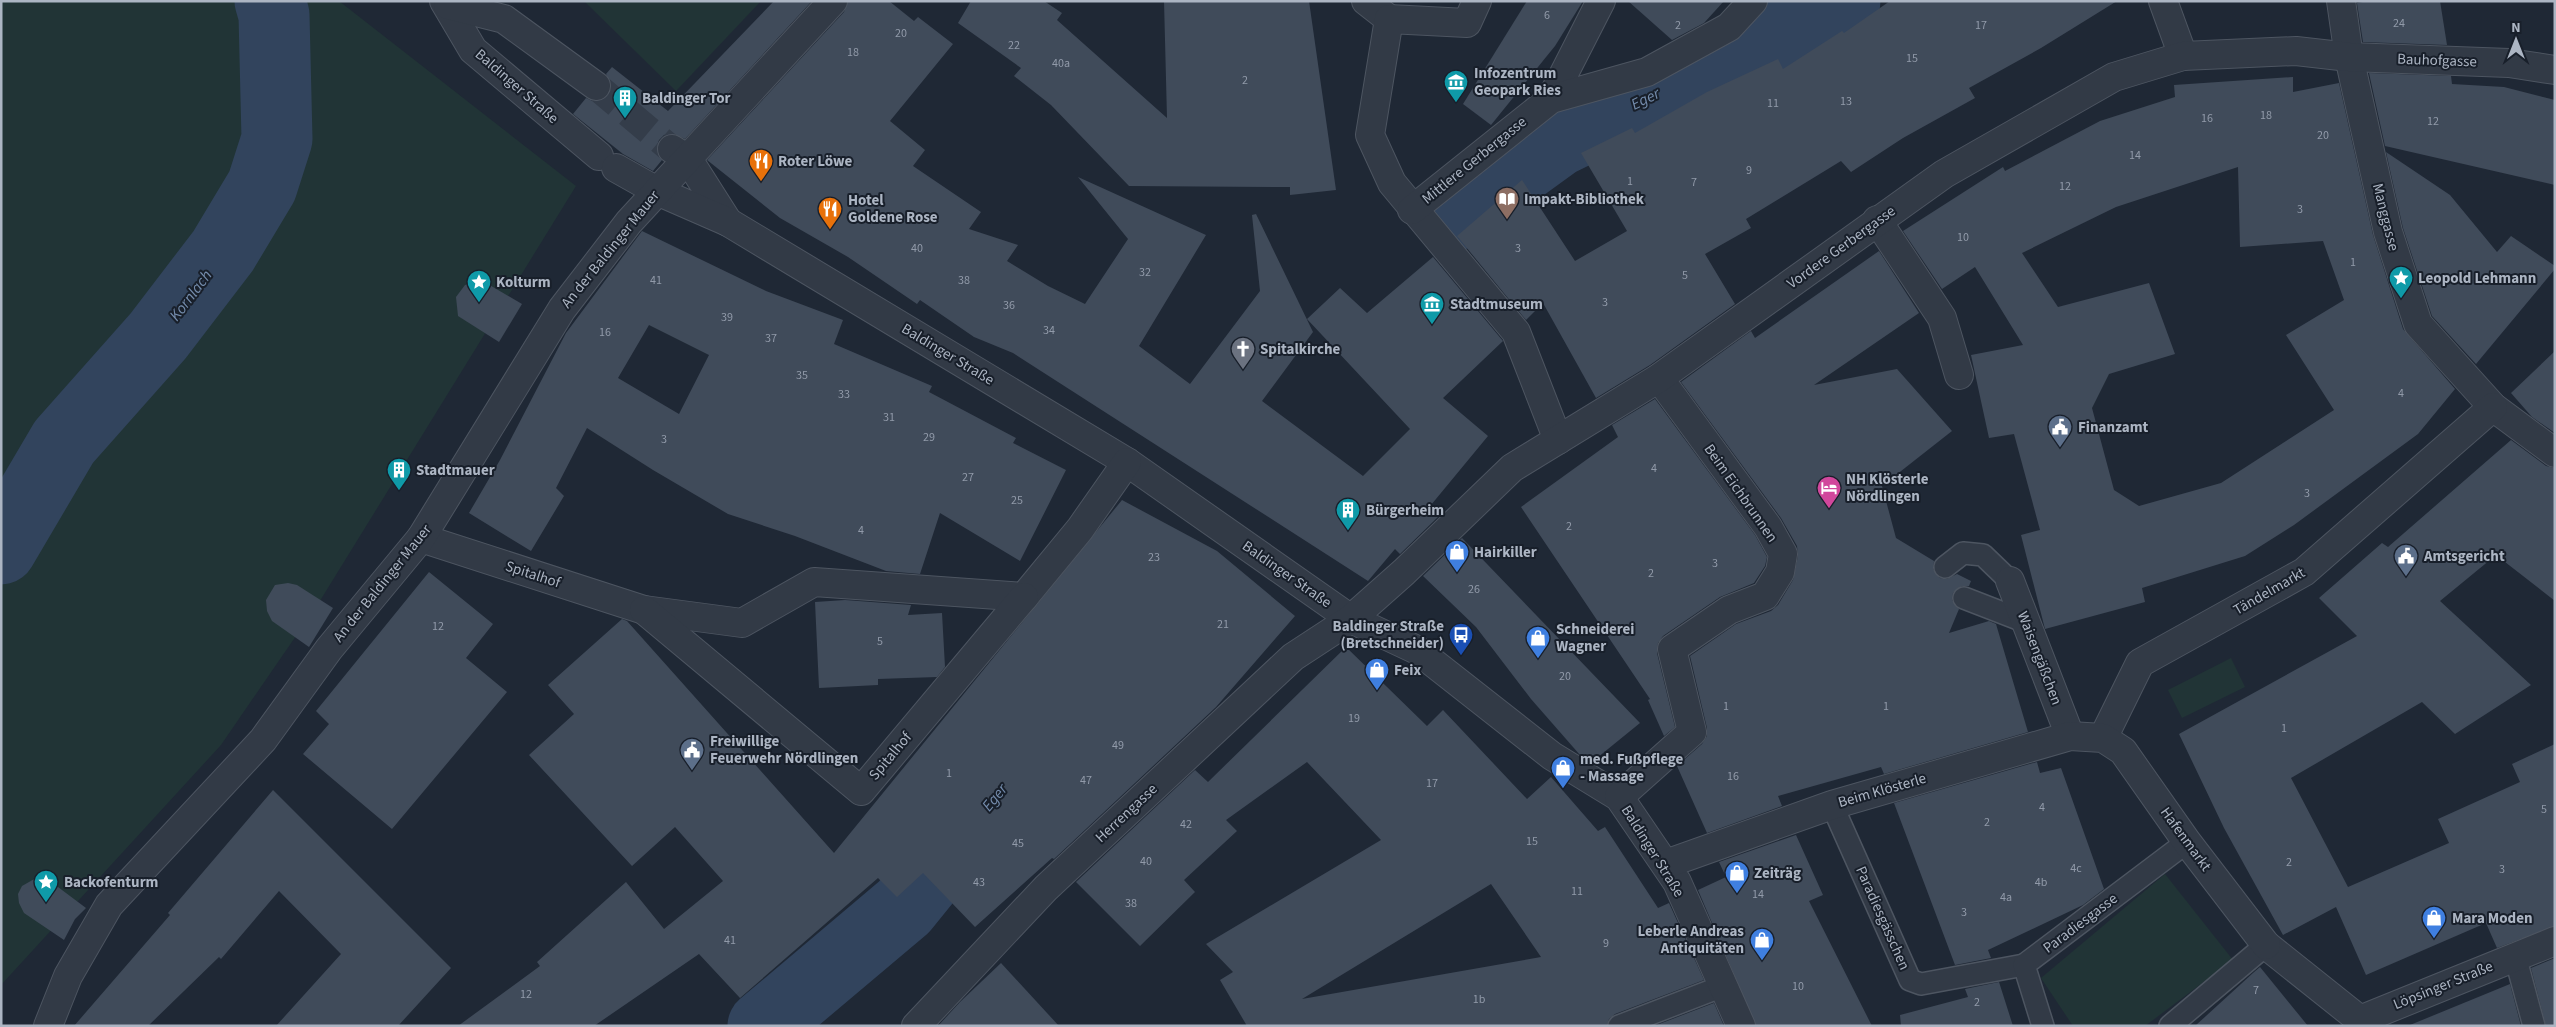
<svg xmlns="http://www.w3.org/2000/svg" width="2556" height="1027" viewBox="0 0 2556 1027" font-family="'Source Sans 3',sans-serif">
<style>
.green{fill:#213436}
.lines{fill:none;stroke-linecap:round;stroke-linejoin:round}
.river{stroke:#32445d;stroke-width:71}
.building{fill:#404b5a;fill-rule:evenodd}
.minor-tunnel{stroke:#343d4a;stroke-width:28;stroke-dasharray:28 14;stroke-linecap:butt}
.service-casing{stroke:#4d5561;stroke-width:24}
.pedestrian-casing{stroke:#4d5561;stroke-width:30}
.minor-casing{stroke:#4d5561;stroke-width:30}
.service{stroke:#323a46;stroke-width:21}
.pedestrian{stroke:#323a46;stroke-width:28}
.minor{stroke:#323a46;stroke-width:28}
.labels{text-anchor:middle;stroke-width:4;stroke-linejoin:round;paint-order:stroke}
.number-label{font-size:12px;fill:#919aa9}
.street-label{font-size:15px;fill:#acb5c3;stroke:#181f2a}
.poi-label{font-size:15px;font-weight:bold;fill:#acb5c3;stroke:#181f2a;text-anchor:start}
.water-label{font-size:16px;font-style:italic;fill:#748cac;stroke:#181f2a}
</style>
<rect width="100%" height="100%" fill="#1f2835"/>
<g class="green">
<path d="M1,1H339L576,186L318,604L221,745L1,985Z"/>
<path d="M584,1H761L676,91Z"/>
<path d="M2231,658L2245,687L2182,718L2168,690Z"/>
<path d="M2165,874L2233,960L2145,1026H2073L2041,978Z"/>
</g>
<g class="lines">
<g class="river">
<path d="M1456,215L1558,141L1845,1"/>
<path d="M1,549L64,442L158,336L223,251L262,186L277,139L274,15L270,1"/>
<path d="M763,1026L904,907L989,802"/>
</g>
</g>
<g class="building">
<path d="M774,1H812L685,139L672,133L664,135L659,140L656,149L662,160L653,171L623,154L573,114L586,98L595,102L602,100L608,96L612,87L606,74L612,67L668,111Z"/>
<path d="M848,1H889L914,21L918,17L953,44L890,121L925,150L913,166L981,212L969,229L1018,245L1007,261L1048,286L1085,304L1128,239L1078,177L1206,235L1139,346L1190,384L1260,291L1252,215L1256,214L1313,332L1262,401L1363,476L1410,429L1307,319L1340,288L1367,313L1433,257L1503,341L1443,398L1488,436L1431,505L1440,515L1400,554L1395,549L1368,581L1013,353L974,337L920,300L917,304L848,257L780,218L707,160L844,12Z"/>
<path d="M971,1H1044L1062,13L1057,20L1167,118L1164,1H1309L1336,190L1290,195V187L1129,186L1051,105L1014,76L1021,68L958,23Z"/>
<path d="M1527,1H1583L1555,46L1491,125L1463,104Z"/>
<path d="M1628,1H1724L1704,23L1672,40Z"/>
<path d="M1890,1H2117L2041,48L1969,88L1975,98L1903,138L1851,172L1841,161L1746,219L1751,228L1705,254L1735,304L1650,365L1596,398L1543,303L1526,320L1457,236L1522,180L1575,261L1627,231L1581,153L1632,128L1635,133L1707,92L1778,59L1783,69L1842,31L1844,33Z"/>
<path d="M2368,1H2440L2447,45L2363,42L2357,3Z"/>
<path d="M2369,73L2451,76L2452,84L2504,87L2555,100V185L2385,146Z"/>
<path d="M2293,77V92L2339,83L2373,235L2403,329L2455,389L2418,434L2294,525L2245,556L2142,588L2145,602L2045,629L2021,535L2040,530L2014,434L1989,438L1971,355L2023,345L1975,267L1942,289L1903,231L2003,167L2005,171L2100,121L2175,97L2174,85ZM2238,167L2240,247L2323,241L2344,300L2286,335L2334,410L2221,483L2139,506L2114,490L2092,408L2109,374L2175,354L2149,283L2058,307L2022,253L2116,207Z"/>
<path d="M2386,152L2450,195L2497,252L2511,236L2555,266V269L2476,364L2432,316L2403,228Z"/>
<path d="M642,231L766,291L843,320L834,344L932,386L929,392L1016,438L1013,443L1066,470L1020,561L940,513L920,574L886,571L795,536L728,514L653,470L587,428L556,488L564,496L531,551L469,513L500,460L566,333ZM649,325L709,355L679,414L618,378Z"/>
<path d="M1879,251L1919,313L1814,385L1897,369L1952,431L1882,486L1896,538L1934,561L1933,569L1940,578L1947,579L1957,574L1971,581L1969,586H1962L1953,593L1952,600L1959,609L1949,633L1989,621L1996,624L2028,732L1884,774L1881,767L1778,796L1782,806L1707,833L1677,766L1702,744L1707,736V728L1690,656L1736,624L1771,611L1778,605L1793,580L1798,556L1797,546L1781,518L1681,382L1751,331L1755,338Z"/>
<path d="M481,280L522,304L499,342L458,316L456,297L465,285Z"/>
<path d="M2555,351V433L2532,417L2511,393Z"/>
<path d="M1655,399L1755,535L1767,557L1765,566L1754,583L1720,597L1663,636L1658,643L1657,653L1675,727L1664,736L1648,700L1650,699L1521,507L1618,437L1612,425Z"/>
<path d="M2511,440L2546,466L2555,468V601L2496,555L2440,601L2531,685L2455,734L2422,702L2291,778L2348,887L2449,843L2438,819L2520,782L2512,764L2555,744V926L2497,948L2486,923L2366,975L2336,907L2283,935L2224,828L2179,734L2357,636L2319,598L2382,543L2388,547Z"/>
<path d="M1122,500L1217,551L1295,616L1216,707L1054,859L1052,858L975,927L923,873L897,897L878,878L740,998L699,954L594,1026H458L540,966L537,962L626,882L664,929L723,881L675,827L632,866L529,755L574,714L548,685L622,619L627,621L834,853Z"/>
<path d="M1462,538L1640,723L1592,762L1580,755L1531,699L1476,627L1423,576Z"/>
<path d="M429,572L493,624L466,658L507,692L392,829L303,754L329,724L316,711Z"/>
<path d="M288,583L297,585L333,608L309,647L272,621L267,611L266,600L275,585Z"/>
<path d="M845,600L911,605L908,615L942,613L945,667L937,677L878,679V685L819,688L815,602Z"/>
<path d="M1346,647L1427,726L1443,710L1527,799L1551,777L1598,831L1605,827L1658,908L1669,903L1704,980L1615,1014L1609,1019L1607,1026H1247L1220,980L1233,972L1206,944L1381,840L1307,762L1226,820L1237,831L1184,880L1195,892L1140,946L1076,882L1195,770L1208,782ZM1491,884L1541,957L1302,999Z"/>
<path d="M2037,762L2040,773L2061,768L2104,889L2083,905L1988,950L1991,958L1955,965L1894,803Z"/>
<path d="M273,790L451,968L398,1026H276L341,954L279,891L221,959L219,957L148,1026H74L170,915L168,913Z"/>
<path d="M1796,835L1823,895L1809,901L1872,1026H1756L1698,890L1726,877L1719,862Z"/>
<path d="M36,878H46L86,908L75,919L64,940L24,913L19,903L18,894L22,886Z"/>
<path d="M2555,958V1026H2546L2531,968Z"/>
<path d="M1001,963L1059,1026H938L960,1002Z"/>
<path d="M2260,967L2308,1026H2195L2253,973Z"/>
<path d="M1999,982L2013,1026H1901L1900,1015L1968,997L1965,989Z"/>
<path d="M2510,984L2521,1026H2410V1025Z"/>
<path d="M1714,1003L1724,1026H1654Z"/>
</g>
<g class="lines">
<path class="minor-tunnel" d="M596,86L671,149"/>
<defs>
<g id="service">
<path d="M1945,567L1963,553L1983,555L2010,581"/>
<path d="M1964,598L2026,622"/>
<path d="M1832,805L1910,980L1921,984L2024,965"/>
<path d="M2515,956L2534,1026"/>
<path d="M1619,1026L1723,986"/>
<path d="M2043,1026L2024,965L2187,842"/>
<path d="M2170,1026L2266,945"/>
</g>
<path id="pedestrian" d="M2266,945L2360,1020L2555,941"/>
<g id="minor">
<path d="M444,1L473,50L599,156"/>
<path d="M1366,1L1389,19"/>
<path d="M1477,1L1467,23L1389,19L1370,135L1392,183L1516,332L1558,440"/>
<path d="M2163,1L2183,56"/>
<path d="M2341,1L2349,57L2388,232L2418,324L2493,407L2555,453"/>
<path d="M448,5L504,19L596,86"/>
<path d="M1551,99L1601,1"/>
<path d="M672,149L688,159L728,222"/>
<path d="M616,168L657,191L728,222L1127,462L1351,619L1417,650L1552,756L1619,797L1677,882L1741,1026"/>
<path d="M1412,210L1551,99L1647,72L1729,27L1753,1"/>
<path d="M1877,220L1942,318L1959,375"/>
<path d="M421,538L644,610L742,623L814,582L1024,597L1080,529L1127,462"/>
<path d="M2010,581L2070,736"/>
<path d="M644,610L861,791L1024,597"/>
<path d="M2103,738L2140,663L2304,572L2493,407"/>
<path d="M1619,797L1692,732L1672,649L1729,610L1765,596L1780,572L1783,554L1768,527L1659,378"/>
<path d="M1666,864L1832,805L2070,736L2103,738L2123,751L2187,842L2266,945"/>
<path d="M48,1026L68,976L109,905L263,740L329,649L421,538L562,309L629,222L833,1"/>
<path d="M916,1026L1046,888L1293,657L1351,619L1404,572L1512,468L1659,378L1944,174L2114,77L2183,56L2296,51L2349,57L2509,63L2555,70"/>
</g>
</defs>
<use href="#service" class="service-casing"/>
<use href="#pedestrian" class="pedestrian-casing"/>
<use href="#minor" class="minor-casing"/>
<use href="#service" class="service"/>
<use href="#pedestrian" class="pedestrian"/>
<use href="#minor" class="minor"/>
</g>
<defs>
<symbol id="museum-pin" viewBox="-11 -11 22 30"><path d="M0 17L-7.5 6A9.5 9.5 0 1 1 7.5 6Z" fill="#0f9aa8" stroke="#181f2a"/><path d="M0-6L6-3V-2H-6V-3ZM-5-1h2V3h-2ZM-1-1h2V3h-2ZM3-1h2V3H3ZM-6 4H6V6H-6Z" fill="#fff"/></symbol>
<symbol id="building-pin" viewBox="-11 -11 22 30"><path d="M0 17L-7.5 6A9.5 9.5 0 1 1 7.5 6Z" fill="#0f9aa8" stroke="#181f2a"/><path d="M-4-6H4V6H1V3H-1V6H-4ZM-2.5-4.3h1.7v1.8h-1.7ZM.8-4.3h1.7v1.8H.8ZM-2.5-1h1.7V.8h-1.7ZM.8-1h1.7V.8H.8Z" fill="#fff"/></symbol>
<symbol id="restaurant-pin" viewBox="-11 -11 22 30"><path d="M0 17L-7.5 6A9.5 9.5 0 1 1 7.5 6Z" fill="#e8710a" stroke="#181f2a"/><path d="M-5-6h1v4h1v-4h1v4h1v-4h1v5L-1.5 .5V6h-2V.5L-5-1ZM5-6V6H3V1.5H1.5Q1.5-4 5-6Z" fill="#fff"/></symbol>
<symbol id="library-pin" viewBox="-11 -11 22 30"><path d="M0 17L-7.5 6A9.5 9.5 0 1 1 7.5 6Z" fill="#8d6e63" stroke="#181f2a"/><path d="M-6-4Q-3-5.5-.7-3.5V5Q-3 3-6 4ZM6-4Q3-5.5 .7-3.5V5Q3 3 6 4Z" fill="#fff"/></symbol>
<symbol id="sight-pin" viewBox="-11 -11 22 30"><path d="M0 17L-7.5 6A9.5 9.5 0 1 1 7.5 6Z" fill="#0f9aa8" stroke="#181f2a"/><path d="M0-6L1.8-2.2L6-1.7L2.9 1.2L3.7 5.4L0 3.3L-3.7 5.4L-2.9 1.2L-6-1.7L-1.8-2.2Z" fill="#fff"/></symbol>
<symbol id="church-pin" viewBox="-11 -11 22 30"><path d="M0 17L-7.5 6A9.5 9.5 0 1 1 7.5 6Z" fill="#6b7280" stroke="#181f2a"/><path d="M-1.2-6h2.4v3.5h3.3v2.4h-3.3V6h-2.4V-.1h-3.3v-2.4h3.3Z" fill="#fff"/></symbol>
<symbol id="civic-pin" viewBox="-11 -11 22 30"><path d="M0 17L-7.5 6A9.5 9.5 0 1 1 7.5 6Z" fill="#5c6f8a" stroke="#181f2a"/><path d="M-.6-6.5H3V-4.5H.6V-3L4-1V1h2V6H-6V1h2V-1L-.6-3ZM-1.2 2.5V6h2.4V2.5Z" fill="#fff"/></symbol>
<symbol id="hotel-pin" viewBox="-11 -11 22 30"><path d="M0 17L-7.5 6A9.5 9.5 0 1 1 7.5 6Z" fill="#d1479c" stroke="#181f2a"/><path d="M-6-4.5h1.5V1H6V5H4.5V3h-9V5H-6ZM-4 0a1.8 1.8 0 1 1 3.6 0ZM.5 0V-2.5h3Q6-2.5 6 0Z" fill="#fff"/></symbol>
<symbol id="shop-pin" viewBox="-11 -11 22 30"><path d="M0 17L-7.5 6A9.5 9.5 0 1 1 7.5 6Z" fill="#3f7fe0" stroke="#181f2a"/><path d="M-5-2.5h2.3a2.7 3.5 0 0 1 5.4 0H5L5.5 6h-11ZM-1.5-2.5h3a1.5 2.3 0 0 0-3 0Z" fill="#fff"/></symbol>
<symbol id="bus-pin" viewBox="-11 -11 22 30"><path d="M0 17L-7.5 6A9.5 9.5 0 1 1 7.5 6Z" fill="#1a4fb4" stroke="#181f2a"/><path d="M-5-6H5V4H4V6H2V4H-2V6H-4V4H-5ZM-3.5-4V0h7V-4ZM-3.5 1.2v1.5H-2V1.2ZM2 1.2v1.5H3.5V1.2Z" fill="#fff"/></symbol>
</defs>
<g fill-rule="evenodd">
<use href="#museum-pin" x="1442" y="68" width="28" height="38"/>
<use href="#building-pin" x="611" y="84" width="28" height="38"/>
<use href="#restaurant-pin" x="747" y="147" width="28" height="38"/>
<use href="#library-pin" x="1493" y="185" width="28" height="38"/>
<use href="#restaurant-pin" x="816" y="195" width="28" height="38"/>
<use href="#sight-pin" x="2387" y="264" width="28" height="38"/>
<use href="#sight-pin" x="465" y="268" width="28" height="38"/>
<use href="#museum-pin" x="1418" y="290" width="28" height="38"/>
<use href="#church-pin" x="1229" y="335" width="28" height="38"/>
<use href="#civic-pin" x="2046" y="413" width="28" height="38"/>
<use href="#building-pin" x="385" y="456" width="28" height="38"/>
<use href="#hotel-pin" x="1815" y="474" width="28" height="38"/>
<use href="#building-pin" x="1334" y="496" width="28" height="38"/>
<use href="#shop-pin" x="1443" y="538" width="28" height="38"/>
<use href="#civic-pin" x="2392" y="542" width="28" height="38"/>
<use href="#bus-pin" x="1447" y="621" width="28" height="38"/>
<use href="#shop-pin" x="1524" y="624" width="28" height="38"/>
<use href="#shop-pin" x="1363" y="656" width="28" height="38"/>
<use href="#civic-pin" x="678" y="736" width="28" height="38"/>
<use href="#shop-pin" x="1549" y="754" width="28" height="38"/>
<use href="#shop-pin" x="1723" y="859" width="28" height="38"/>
<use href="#sight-pin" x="32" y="868" width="28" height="38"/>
<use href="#shop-pin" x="2420" y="904" width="28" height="38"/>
<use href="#shop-pin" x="1748" y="926" width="28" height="38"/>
</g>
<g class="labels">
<g class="number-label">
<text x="1547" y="19">6</text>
<text x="2399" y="27">24</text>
<text x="1678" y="29">2</text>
<text x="1981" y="29">17</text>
<text x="901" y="37">20</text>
<text x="1014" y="49">22</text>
<text x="853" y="56">18</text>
<text x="1912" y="62">15</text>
<text x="1061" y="67">40a</text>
<text x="1245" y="84">2</text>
<text x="1846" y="105">13</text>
<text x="1773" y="107">11</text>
<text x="2266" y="119">18</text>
<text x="2207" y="122">16</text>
<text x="2433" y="125">12</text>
<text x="2323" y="139">20</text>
<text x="2135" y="159">14</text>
<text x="1749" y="174">9</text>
<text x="1630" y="185">1</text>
<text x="1694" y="186">7</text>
<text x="2065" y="190">12</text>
<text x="2300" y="213">3</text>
<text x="1963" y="241">10</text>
<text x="917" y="252">40</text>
<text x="1518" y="252">3</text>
<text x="2353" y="266">1</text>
<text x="1145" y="276">32</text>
<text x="1685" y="279">5</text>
<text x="656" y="284">41</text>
<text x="964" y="284">38</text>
<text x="1605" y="306">3</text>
<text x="1009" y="309">36</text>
<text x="727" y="321">39</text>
<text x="1049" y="334">34</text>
<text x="605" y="336">16</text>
<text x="771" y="342">37</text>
<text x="802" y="379">35</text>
<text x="2401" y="397">4</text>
<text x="844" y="398">33</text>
<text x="889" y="421">31</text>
<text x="929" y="441">29</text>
<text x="664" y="443">3</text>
<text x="1654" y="472">4</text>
<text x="968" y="481">27</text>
<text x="2307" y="497">3</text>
<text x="1017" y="504">25</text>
<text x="1569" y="530">2</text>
<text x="861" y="534">4</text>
<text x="1154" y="561">23</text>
<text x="1715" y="567">3</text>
<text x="1651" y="577">2</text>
<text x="1474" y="593">26</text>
<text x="1223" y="628">21</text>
<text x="438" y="630">12</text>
<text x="880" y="645">5</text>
<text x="1565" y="680">20</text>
<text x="1726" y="710">1</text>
<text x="1886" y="710">1</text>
<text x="1354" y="722">19</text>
<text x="2284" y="732">1</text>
<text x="1118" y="749">49</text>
<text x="949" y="777">1</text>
<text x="1733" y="780">16</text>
<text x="1086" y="784">47</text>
<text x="1432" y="787">17</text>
<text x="2042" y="811">4</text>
<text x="2544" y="813">5</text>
<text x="1987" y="826">2</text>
<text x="1186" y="828">42</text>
<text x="1532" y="845">15</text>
<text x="1018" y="847">45</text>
<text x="1146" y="865">40</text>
<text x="2289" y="866">2</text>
<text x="2076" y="872">4c</text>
<text x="2502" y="873">3</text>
<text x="979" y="886">43</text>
<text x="2041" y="886">4b</text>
<text x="1577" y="895">11</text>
<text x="1758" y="898">14</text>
<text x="2006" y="901">4a</text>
<text x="1131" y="907">38</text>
<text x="1964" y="916">3</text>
<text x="730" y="944">41</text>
<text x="1606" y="947">9</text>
<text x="1798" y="990">10</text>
<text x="2256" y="994">7</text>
<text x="526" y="998">12</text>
<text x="1479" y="1003">1b</text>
<text x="1977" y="1006">2</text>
</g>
<g class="street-label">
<text transform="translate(2437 60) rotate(2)" y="5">Bauhofgasse</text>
<text transform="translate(517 86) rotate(41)" y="5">Baldinger Straße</text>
<text transform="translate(1474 160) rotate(-39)" y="5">Mittlere Gerbergasse</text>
<text transform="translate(2386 217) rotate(76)" y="5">Manggasse</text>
<text transform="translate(1841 247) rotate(-36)" y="5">Vordere Gerbergasse</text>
<text transform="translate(610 249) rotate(-51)" y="5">An der Baldinger Mauer</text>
<text transform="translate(948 354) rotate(31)" y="5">Baldinger Straße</text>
<text transform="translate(1741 493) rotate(55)" y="5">Beim Eichbrunnen</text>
<text transform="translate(533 574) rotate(18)" y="5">Spitalhof</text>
<text transform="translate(1287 574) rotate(35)" y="5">Baldinger Straße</text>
<text transform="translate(382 583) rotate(-51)" y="5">An der Baldinger Mauer</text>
<text transform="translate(2269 591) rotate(-30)" y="5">Tändelmarkt</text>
<text transform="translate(2040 658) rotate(69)" y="5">Waisengäßchen</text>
<text transform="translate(890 756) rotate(-50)" y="5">Spitalhof</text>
<text transform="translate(1882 790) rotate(-16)" y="5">Beim Klösterle</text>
<text transform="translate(1126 813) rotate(-43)" y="5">Herrengasse</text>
<text transform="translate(2186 839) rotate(54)" y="5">Hafenmarkt</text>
<text transform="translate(1653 851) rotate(58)" y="5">Baldinger Straße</text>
<text transform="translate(1883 918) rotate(66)" y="5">Paradiesgässchen</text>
<text transform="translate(2080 923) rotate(-37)" y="5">Paradiesgasse</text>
<text transform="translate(2443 985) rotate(-22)" y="5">Löpsinger Straße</text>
</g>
<g class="poi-label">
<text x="1474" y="78">Infozentrum<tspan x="1474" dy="17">Geopark Ries</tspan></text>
<text x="642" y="103">Baldinger Tor</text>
<text x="778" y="166">Roter Löwe</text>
<text x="1524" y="204">Impakt-Bibliothek</text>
<text x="848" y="205">Hotel<tspan x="848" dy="17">Goldene Rose</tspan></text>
<text x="2418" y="283">Leopold Lehmann</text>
<text x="496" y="287">Kolturm</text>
<text x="1450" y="309">Stadtmuseum</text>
<text x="1260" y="354">Spitalkirche</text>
<text x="2078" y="432">Finanzamt</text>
<text x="416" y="475">Stadtmauer</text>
<text x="1846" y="484">NH Klösterle<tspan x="1846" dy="17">Nördlingen</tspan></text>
<text x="1366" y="515">Bürgerheim</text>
<text x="1474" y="557">Hairkiller</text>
<text x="2424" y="561">Amtsgericht</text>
<text x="1444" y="631" text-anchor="end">Baldinger Straße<tspan x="1444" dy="17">(Bretschneider)</tspan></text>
<text x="1556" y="634">Schneiderei<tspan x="1556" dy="17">Wagner</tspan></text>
<text x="1394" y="675">Feix</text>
<text x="710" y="746">Freiwillige<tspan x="710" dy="17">Feuerwehr Nördlingen</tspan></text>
<text x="1580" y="764">med. Fußpflege<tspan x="1580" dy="17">- Massage</tspan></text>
<text x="1754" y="878">Zeiträg</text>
<text x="64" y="887">Backofenturm</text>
<text x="2452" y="923">Mara Moden</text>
<text x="1744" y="936" text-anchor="end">Leberle Andreas<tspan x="1744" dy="17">Antiquitäten</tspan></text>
</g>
<g class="water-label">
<text transform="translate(1645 98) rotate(-26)" y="6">Eger</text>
<text transform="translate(190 295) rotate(-53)" y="6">Kornlach</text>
<text transform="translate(994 797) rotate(-51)" y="6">Eger</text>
</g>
</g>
<rect width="2556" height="1027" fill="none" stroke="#acb5c3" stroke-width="5"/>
<g transform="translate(2516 40)" stroke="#181f2a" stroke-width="4" paint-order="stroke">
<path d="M0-4L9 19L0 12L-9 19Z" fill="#acb5c3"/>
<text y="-8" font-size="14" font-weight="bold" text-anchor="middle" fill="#acb5c3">N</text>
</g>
</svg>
